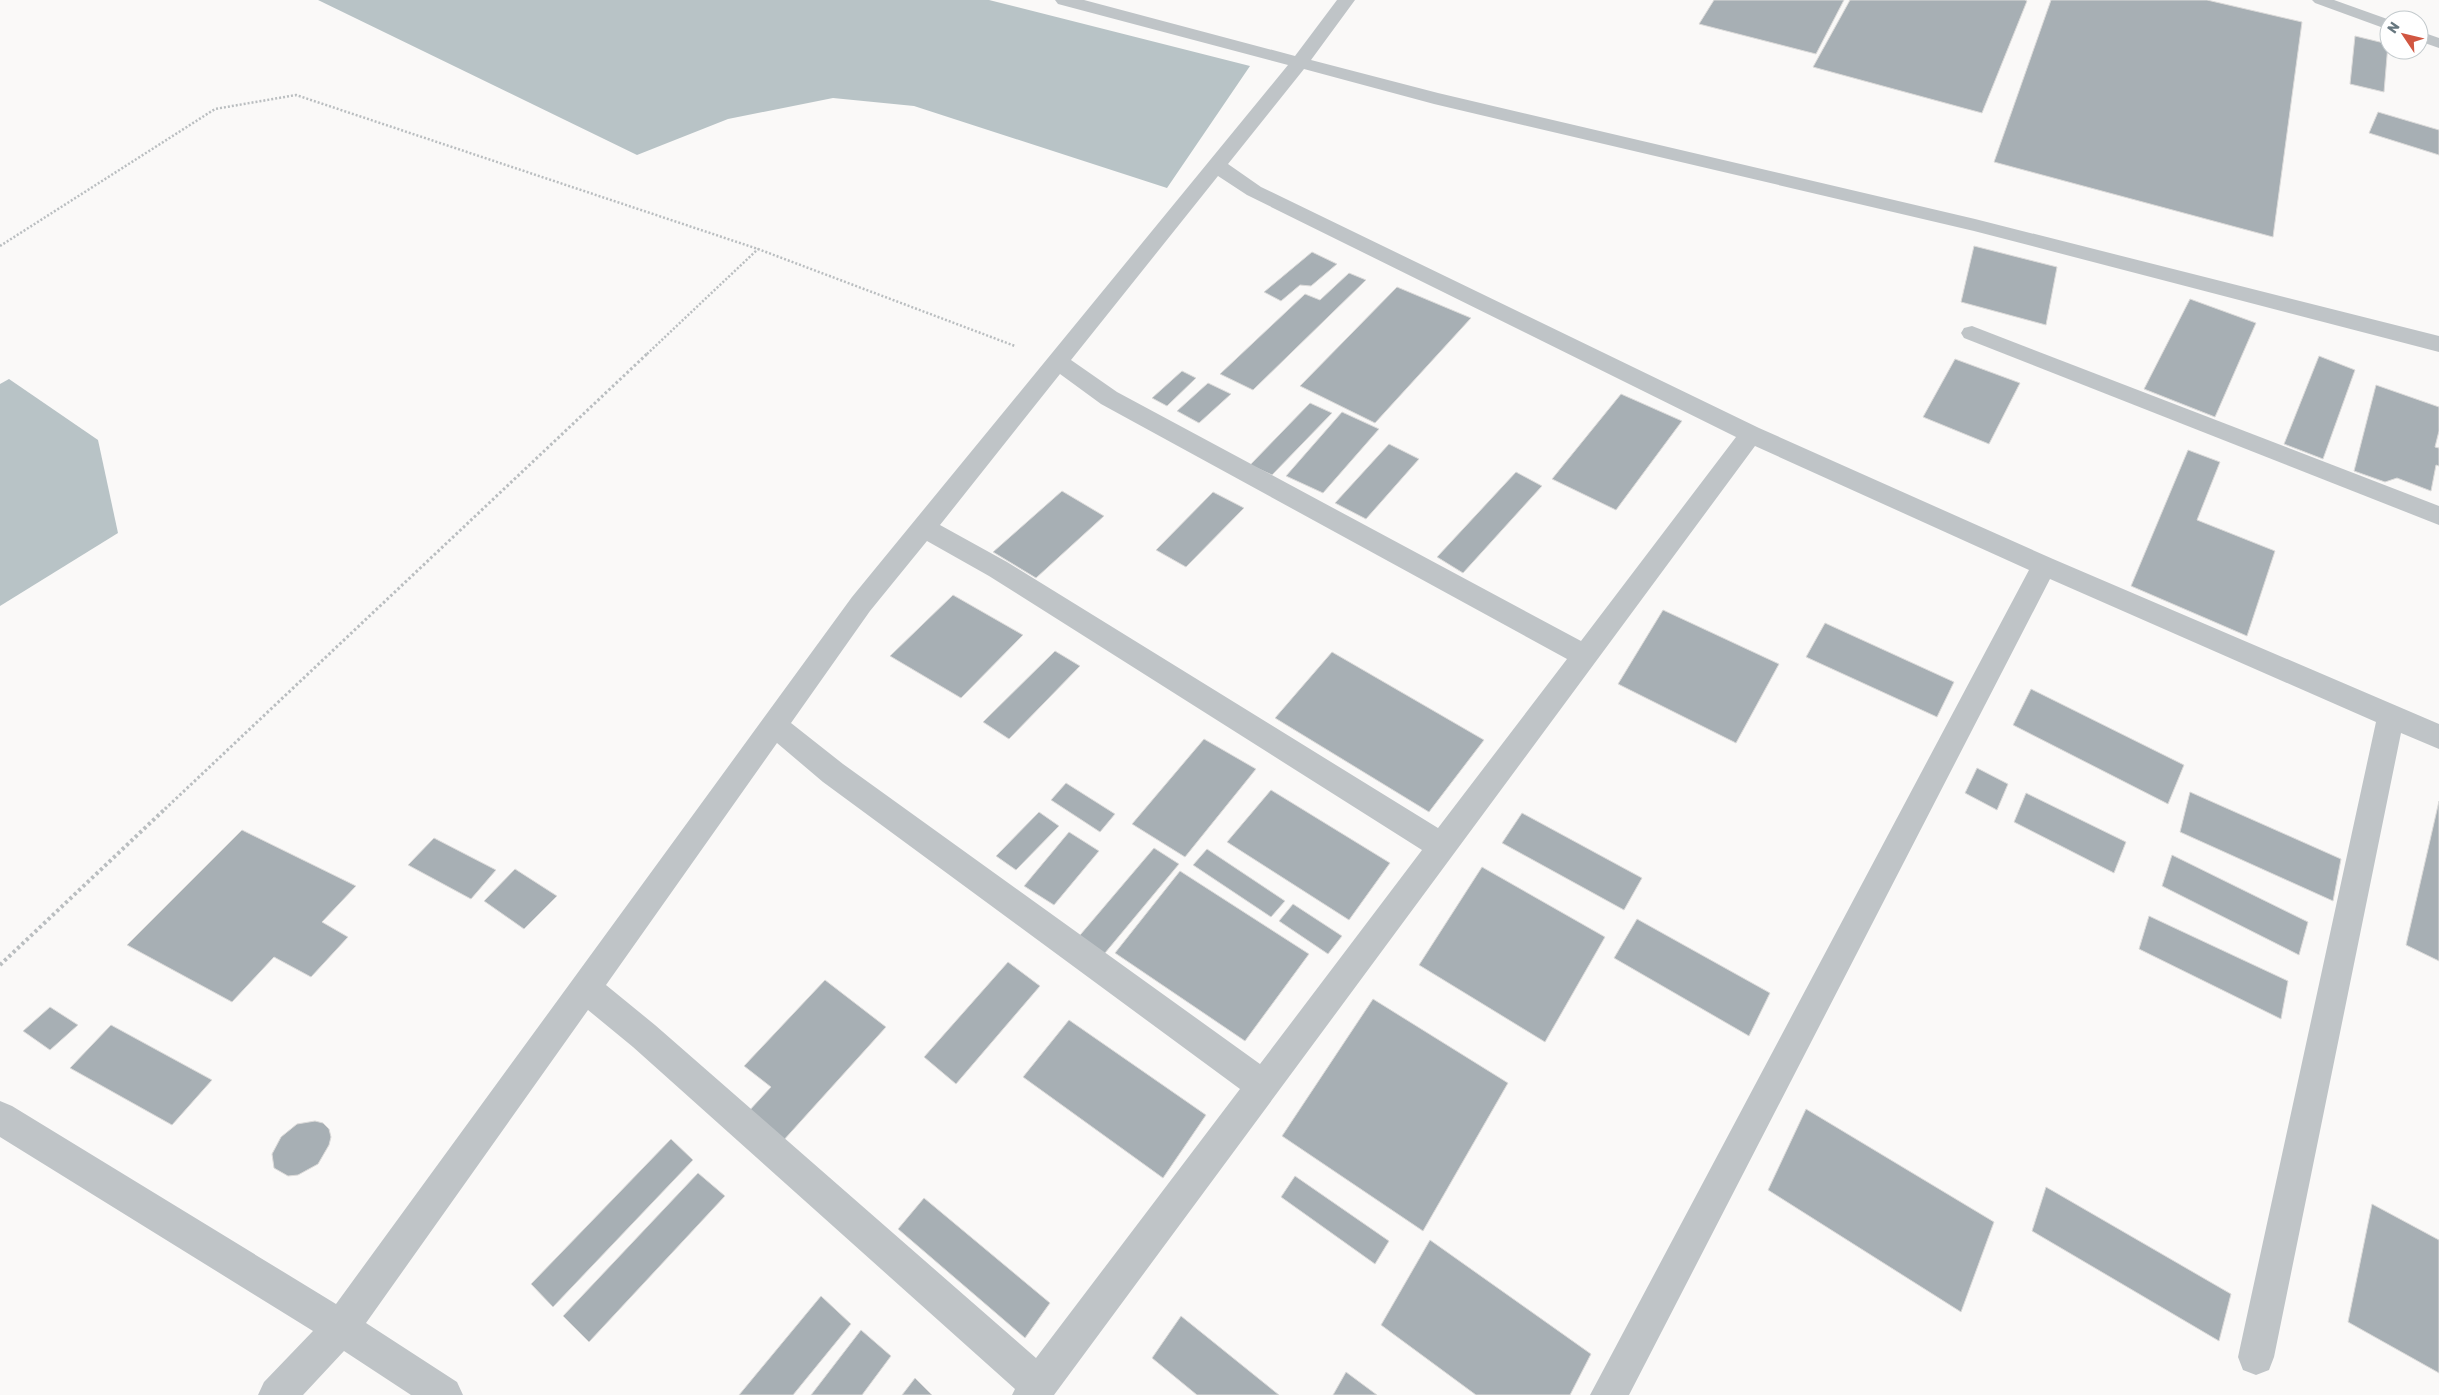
<svg xmlns="http://www.w3.org/2000/svg" width="2439" height="1395" viewBox="0 0 2439 1395" font-family="Rubik,sans-serif">
<style>
.water{fill:#b8c3c6}
.building{fill:#a7afb4;stroke:#dcdbda}
.lines{fill:none;stroke-linecap:round;stroke-linejoin:round}
.path-far2{stroke:#babec0;stroke-width:2.5;stroke-dasharray:2 2;stroke-linecap:butt}
.path-far1{stroke:#babec0;stroke-width:3;stroke-dasharray:2.5 2.5;stroke-linecap:butt}
.path{stroke:#babec0;stroke-width:4;stroke-dasharray:3 3;stroke-linecap:butt}
.service{fill:#bfc4c7;fill-rule:evenodd}
.minor{fill:#bfc4c7;fill-rule:evenodd}
</style>
<rect width="100%" height="100%" fill="#faf9f8"/>
<g class="water">
<path d="M318,0H989L1250,66L1167,188L914,106L833,98L728,119L637,155Z"/>
<path d="M9,379L98,440L118,533L0,606V384Z"/>
</g>
<g class="building">
<path d="M1714,0H1844L1816,54L1699,24Z"/>
<path d="M1850,0H2025L2027,1L1982,113L1813,67Z"/>
<path d="M2051,0H2207L2302,22L2273,237L1994,162Z"/>
<path d="M2355,36L2388,44L2384,92L2350,84Z"/>
<path d="M2378,112L2439,130V155L2369,133Z"/>
<path d="M1974,246L2057,267L2046,325L1961,302Z"/>
<path d="M1312,252L1337,264L1311,286L1300,285L1281,301L1264,292Z"/>
<path d="M1349,273L1366,280L1253,390L1220,374L1305,294L1320,300Z"/>
<path d="M1397,287L1471,318L1375,423L1300,386Z"/>
<path d="M2190,299L2256,323L2215,417L2144,389Z"/>
<path d="M2319,356L2355,370L2323,459L2284,444Z"/>
<path d="M1955,359L2020,383L1989,444L1923,417Z"/>
<path d="M1182,371L1196,378L1167,406L1152,398Z"/>
<path d="M1208,383L1231,394L1199,423L1177,411Z"/>
<path d="M2376,385L2439,407V431L2435,447L2439,448V466L2436,465L2431,491L2397,478L2385,482L2354,471Z"/>
<path d="M1621,394L1682,421L1616,510L1552,479Z"/>
<path d="M1310,403L1332,413L1272,475L1250,465Z"/>
<path d="M1342,412L1379,429L1323,493L1286,476Z"/>
<path d="M1389,444L1419,459L1366,519L1335,503Z"/>
<path d="M2188,450L2220,462L2197,520L2275,551L2247,636L2131,586Z"/>
<path d="M1516,472L1542,486L1463,573L1437,557Z"/>
<path d="M1062,491L1104,516L1036,578L993,552Z"/>
<path d="M1213,492L1244,508L1186,567L1156,550Z"/>
<path d="M953,595L1023,635L961,698L890,656Z"/>
<path d="M1663,610L1779,664L1736,743L1618,684Z"/>
<path d="M1825,623L1954,682L1937,717L1806,657Z"/>
<path d="M1055,651L1080,666L1009,739L983,722Z"/>
<path d="M1332,652L1484,740L1429,812L1275,718Z"/>
<path d="M2031,689L2184,765L2168,804L2013,725Z"/>
<path d="M1204,739L1256,769L1185,857L1132,824Z"/>
<path d="M1977,768L2008,784L1997,810L1965,793Z"/>
<path d="M1066,783L1115,814L1100,832L1051,800Z"/>
<path d="M1271,790L1390,863L1349,920L1227,842Z"/>
<path d="M2190,792L2341,859L2333,901L2180,832Z"/>
<path d="M2026,793L2126,842L2114,873L2014,822Z"/>
<path d="M2439,801V961L2406,945Z"/>
<path d="M1039,812L1059,826L1016,870L996,856Z"/>
<path d="M1522,813L1642,878L1624,910L1502,843Z"/>
<path d="M242,830L356,886L322,922L348,937L311,977L274,957L232,1002L127,945Z"/>
<path d="M1069,832L1099,851L1054,905L1024,886Z"/>
<path d="M434,838L496,870L471,899L408,865Z"/>
<path d="M1154,848L1179,864L1100,959L1075,941Z"/>
<path d="M1207,849L1285,901L1271,917L1193,865Z"/>
<path d="M2172,855L2308,922L2299,955L2162,886Z"/>
<path d="M1482,867L1605,937L1545,1042L1419,965Z"/>
<path d="M515,869L557,896L524,929L484,901Z"/>
<path d="M1180,871L1309,954L1245,1041L1115,953Z"/>
<path d="M1293,904L1342,936L1328,954L1279,921Z"/>
<path d="M2149,916L2288,981L2281,1019L2139,949Z"/>
<path d="M1637,919L1770,993L1749,1036L1614,958Z"/>
<path d="M1008,962L1040,986L956,1084L924,1057Z"/>
<path d="M825,980L886,1027L782,1142L748,1112L771,1087L744,1066Z"/>
<path d="M1373,999L1508,1083L1423,1231L1282,1136Z"/>
<path d="M50,1007L78,1025L50,1050L23,1031Z"/>
<path d="M1069,1020L1206,1115L1163,1178L1023,1077Z"/>
<path d="M111,1025L212,1080L172,1125L70,1068Z"/>
<path d="M1806,1109L1994,1222L1961,1312L1768,1190Z"/>
<path d="M315,1121L323,1123L329,1129L331,1137L329,1145L318,1164L298,1175L288,1176L274,1168L272,1154L281,1137L297,1124Z"/>
<path d="M671,1139L693,1160L553,1307L531,1284Z"/>
<path d="M698,1173L725,1196L589,1342L563,1316Z"/>
<path d="M1295,1176L1389,1241L1375,1264L1281,1197Z"/>
<path d="M2046,1187L2231,1294L2219,1341L2032,1231Z"/>
<path d="M924,1198L1050,1303L1025,1338L898,1229Z"/>
<path d="M2372,1204L2439,1240V1373L2348,1322Z"/>
<path d="M1430,1240L1591,1354L1570,1395H1476L1381,1325Z"/>
<path d="M821,1296L851,1324L793,1395H739Z"/>
<path d="M1181,1316L1279,1395H1197L1152,1358Z"/>
<path d="M861,1330L891,1356L862,1395H811Z"/>
<path d="M1346,1372L1377,1395H1333Z"/>
<path d="M915,1378L932,1395H902Z"/>
</g>
<g class="lines">
<g class="path-far2">
<path d="M0,246L215,109L296,95L758,249L1015,346"/>
<path d="M647,354L758,249"/>
</g>
<path class="path-far1" d="M165,809L648,353"/>
<path class="path" d="M0,965L166,808"/>
<g class="service">
<path d="M2312,0H2334L2390,20L2389,30L2315,3Z"/>
<path d="M2419,31L2439,38V48L2419,41Z"/>
</g>
<g class="minor">
<path d="M1055,0H1084L1295,56L1337,0H1355L1311,60L1438,93L1975,219L2439,336V352L1974,231L1434,104L1304,69L1228,164L1261,187L1759,428L2053,559L2439,724V749L2401,733L2274,1357L2269,1370L2256,1375L2243,1370L2238,1357L2376,722L2050,579L1629,1395H1590L2029,570L1755,446L1054,1395H1012L1015,1389L633,1047L588,1010L366,1323L457,1382L463,1395H411L344,1351L303,1395H258L264,1382L313,1331L0,1137V1101L12,1106L336,1304L852,597L1288,65L1058,4ZM1218,176L1247,195L1736,437L1581,641L1117,392L1071,360ZM1060,374L1101,404L1567,659L1438,828L1007,562L940,525ZM927,541L989,576L1422,850L1260,1064L843,764L791,723L870,611ZM777,743L823,782L1240,1089L1036,1358L655,1025L606,985Z"/>
<path d="M1972,326L2439,506V525L1964,338L1961,333L1964,328Z"/>
</g>
</g>
<g transform="translate(2404 35) rotate(305)"><circle r="24" fill="#ffffff" stroke="#c2c9cc"/>
<path d="M0-4L9 19L0 12L-9 19Z" fill="#d15641"/>
<text y="-8" font-size="14" font-weight="bold" text-anchor="middle" fill="#67777f">N</text>
</g>
</svg>
